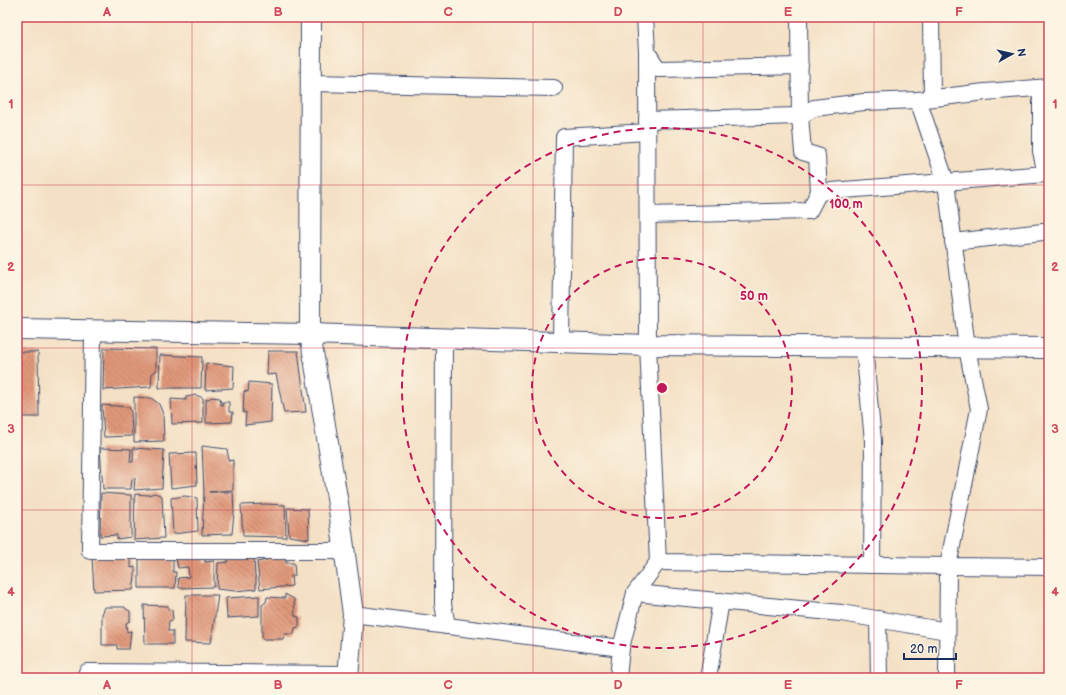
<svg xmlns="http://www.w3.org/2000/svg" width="1066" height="695" viewBox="0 0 1066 695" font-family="'Balsamiq Sans',sans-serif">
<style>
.building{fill:url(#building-back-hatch)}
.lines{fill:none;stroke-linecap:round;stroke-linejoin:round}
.minor-casing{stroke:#3c4a6d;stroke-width:18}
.tertiary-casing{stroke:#3c4a6d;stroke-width:22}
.minor{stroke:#fff;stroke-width:16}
.tertiary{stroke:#fff;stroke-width:20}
.grid{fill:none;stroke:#d1495b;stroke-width:1;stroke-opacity:0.55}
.ring{fill:none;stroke:#c2185b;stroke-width:2;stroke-dasharray:7 5}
.centre{fill:#c2185b;stroke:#fcf5e5;stroke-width:2}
.ring-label{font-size:12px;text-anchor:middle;font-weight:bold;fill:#c2185b;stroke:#fcf5e5;stroke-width:3.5;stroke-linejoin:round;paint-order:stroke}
.neatline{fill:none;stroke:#d1495b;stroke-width:1.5}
.grid-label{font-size:13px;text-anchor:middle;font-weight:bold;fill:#d1495b}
</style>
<defs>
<pattern id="building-back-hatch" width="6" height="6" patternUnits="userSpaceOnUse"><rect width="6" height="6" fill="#e09779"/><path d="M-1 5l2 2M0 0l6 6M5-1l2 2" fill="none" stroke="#b57c66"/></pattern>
</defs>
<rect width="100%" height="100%" fill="#fcf5e5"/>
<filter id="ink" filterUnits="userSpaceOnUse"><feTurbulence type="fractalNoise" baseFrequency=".025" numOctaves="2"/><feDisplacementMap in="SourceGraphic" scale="8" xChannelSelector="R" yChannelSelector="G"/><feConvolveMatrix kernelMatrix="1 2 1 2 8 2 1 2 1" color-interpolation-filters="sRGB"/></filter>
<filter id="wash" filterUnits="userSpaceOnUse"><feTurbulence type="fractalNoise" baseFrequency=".012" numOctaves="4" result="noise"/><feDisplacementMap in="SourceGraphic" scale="16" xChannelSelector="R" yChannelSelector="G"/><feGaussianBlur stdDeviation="0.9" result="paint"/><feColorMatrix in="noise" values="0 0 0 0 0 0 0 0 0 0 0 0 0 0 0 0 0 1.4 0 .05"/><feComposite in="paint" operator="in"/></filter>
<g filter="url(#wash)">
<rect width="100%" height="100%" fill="#f4e0c4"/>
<g id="blocks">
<g class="building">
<path d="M104,348L156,349V371L152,374L151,387L103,390Z"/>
<path d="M268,351H298L306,412L284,413L276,374L267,375Z"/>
<path d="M17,352H38L39,417H17Z"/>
<path d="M160,355L202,357L201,388H159Z"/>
<path d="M206,363L234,366L233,388L205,390Z"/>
<path d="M249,382L272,384L271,422L245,425L246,412L243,413L244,391L248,392Z"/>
<path d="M196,395L203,398V423L172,424L171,399L186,400V397Z"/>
<path d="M134,397L151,398L159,404L163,414L164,441L134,442Z"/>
<path d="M211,397L220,398L221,405H223L222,402H229V412H233L232,422L206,423V399H209Z"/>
<path d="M102,405L129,407L131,412L132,436L104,437Z"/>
<path d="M202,446L227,449L229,461L233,460V490L209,492H233L234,512L232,534L202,535L204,493Z"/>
<path d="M100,448L131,449L130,462H133V448L164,450L162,488L134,490L135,478L132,479L131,489H103Z"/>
<path d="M196,453L197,485L171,488L169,454Z"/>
<path d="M101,493L131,495V537L117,539V535L100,536Z"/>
<path d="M155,493L162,496L164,538L134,540L135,494L148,495Z"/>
<path d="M185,496L197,498L198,531L173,534L171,498Z"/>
<path d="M266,504L285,505L286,537L243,536L241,505Z"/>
<path d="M287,508L308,509L309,539L289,536Z"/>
<path d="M173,556V572H176L175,588H139V557Z"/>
<path d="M205,556V562L214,561V587L179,588L178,578L189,577L188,567L178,568L176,557Z"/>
<path d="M254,556L255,576L256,577V589L235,591L217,589L218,563L228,562V557Z"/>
<path d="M270,556H282L286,561V563H294L295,576H291L292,586L260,589L257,562L267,560Z"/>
<path d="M92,557L131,558V568L135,567V576L133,590L94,591Z"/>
<path d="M285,594L294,599L295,616L299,617V627L295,628L294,634H285L283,639H262V605L266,602L267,597L285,598Z"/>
<path d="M186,595H218L211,643L185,642Z"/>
<path d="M259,596V616L227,618L226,598Z"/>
<path d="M144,605L168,606V609L172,610L173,620L169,621L168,631H173V644H145Z"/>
<path d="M105,607H125L126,609L130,611V621L126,623L127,632L131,631L129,649H117V645H102V614Z"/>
</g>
</g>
</g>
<g filter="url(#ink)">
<use href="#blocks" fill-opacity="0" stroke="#3c4a6d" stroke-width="1"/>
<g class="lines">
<defs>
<g id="minor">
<path d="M645,17L647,52L648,345L658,562L948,566L947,678"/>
<path d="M931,17L932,98"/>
<path d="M647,52L658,69L800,66"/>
<path d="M311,83L554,88"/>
<path d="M918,100L946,182L967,348L979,409L948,566L1049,567"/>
<path d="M647,120L800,116L814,108L864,102L918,100L985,92L1049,87"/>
<path d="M819,192L1046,174L1041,151V88"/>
<path d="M648,215L809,211L819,192L817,156L803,152L800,116L799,17"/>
<path d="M953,242L1043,232"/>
<path d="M93,330L90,551H345"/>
<path d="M444,338L443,604L447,626"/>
<path d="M561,342L564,137L647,132"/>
<path d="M864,347L873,441L872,565"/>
<path d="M635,593L658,562"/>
<path d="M353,614L621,648L635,593L841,613L947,631"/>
<path d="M878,619L879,678"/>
<path d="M87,678V672L348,674"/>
<path d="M618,678L621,648"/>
<path d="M708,678L721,601"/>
</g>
<g id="tertiary">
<path d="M311,17L310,334L339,510L353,614L348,678"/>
<path d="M17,329L310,334L648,345L1049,348"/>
</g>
</defs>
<use href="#minor" class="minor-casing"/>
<use href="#tertiary" class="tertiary-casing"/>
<use href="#minor" class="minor"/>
<use href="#tertiary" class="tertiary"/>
</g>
</g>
<path class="grid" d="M192,17V678M363,17V678M533,17V678M703,17V678M874,17V678M17,185H1049M17,348H1049M17,510H1049"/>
<g class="ring">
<circle cx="662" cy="388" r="130"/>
<circle cx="662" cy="388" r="260"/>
</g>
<circle cx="662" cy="388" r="6" class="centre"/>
<g class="ring-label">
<text x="846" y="208">100 m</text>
<text x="754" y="300">50 m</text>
</g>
<rect width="1066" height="695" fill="none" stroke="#fcf5e5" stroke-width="44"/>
<g transform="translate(1012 54) rotate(82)" stroke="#fcf5e5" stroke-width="3" paint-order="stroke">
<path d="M0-3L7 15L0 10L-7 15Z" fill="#1b2f5e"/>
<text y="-6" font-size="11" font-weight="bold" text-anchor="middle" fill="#1b2f5e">N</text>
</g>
<path d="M904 653v6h52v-6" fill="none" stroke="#1b2f5e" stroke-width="2"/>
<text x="910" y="653" font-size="12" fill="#1b2f5e" stroke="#fcf5e5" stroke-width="3" paint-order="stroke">20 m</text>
<rect x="22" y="22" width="1022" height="651" class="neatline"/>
<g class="grid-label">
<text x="107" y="16">A</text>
<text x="278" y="16">B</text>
<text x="448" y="16">C</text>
<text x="618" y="16">D</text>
<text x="788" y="16">E</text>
<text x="959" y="16">F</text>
<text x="11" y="108">1</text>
<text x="1055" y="108">1</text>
<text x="11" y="271">2</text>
<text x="1055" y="271">2</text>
<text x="11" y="433">3</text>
<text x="1055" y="433">3</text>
<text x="11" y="596">4</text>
<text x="1055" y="596">4</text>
<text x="107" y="689">A</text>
<text x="278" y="689">B</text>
<text x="448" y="689">C</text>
<text x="618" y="689">D</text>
<text x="788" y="689">E</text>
<text x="959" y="689">F</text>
</g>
</svg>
